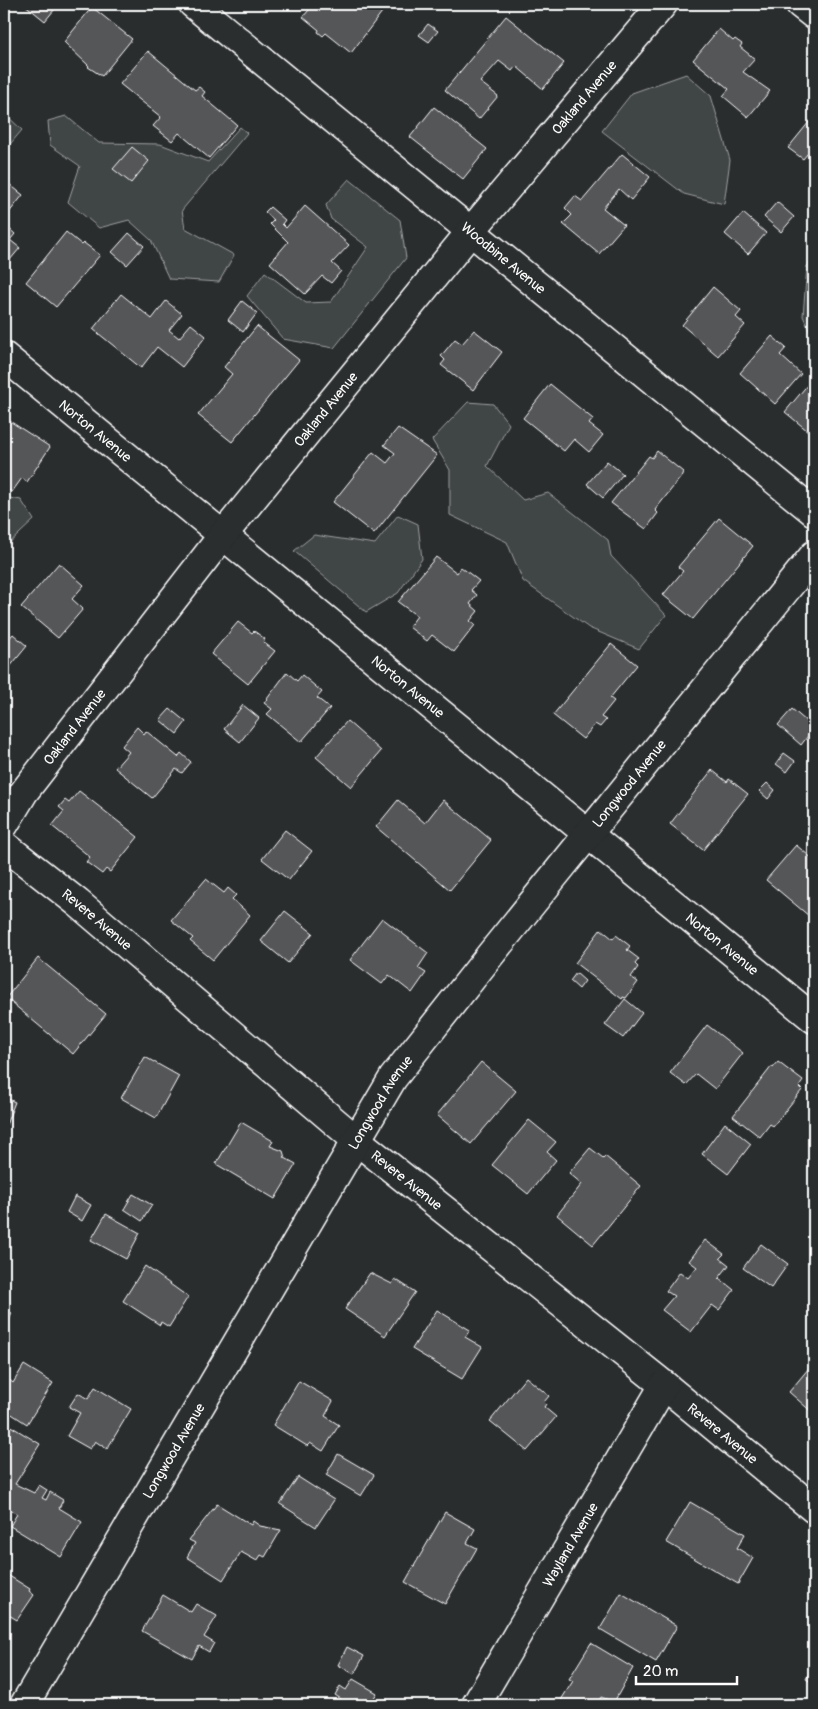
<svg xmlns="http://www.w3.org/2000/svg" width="818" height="1709" viewBox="0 0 818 1709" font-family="Pangolin,sans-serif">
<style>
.green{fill:#414445;stroke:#a0a2a2}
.building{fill:#555758;stroke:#fff}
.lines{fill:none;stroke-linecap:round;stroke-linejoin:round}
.street-casing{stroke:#fff;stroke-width:31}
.street{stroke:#2a2d2e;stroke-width:28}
.labels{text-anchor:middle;stroke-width:4;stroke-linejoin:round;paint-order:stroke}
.street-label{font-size:14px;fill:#fff;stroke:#2a2d2e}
</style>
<rect width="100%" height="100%" fill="#2a2d2e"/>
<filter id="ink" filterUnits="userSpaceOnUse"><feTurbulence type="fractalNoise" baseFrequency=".02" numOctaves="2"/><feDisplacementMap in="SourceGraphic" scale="10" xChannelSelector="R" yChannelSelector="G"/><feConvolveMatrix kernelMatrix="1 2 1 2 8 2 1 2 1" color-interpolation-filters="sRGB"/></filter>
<g filter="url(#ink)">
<g class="green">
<path d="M686,74L711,96L730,160L724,204L684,194L602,131L632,93Z"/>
<path d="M4,113L22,130L6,149L4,147Z"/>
<path d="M66,116L99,143L160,144L208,162L240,127L247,133L182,210L185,228L234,255L219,282L169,279L151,240L129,220L99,228L68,202L80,166L50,145L48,121Z"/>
<path d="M349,179L400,220L406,258L334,348L283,339L247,296L265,272L306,303L331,302L368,247L331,219L326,205Z"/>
<path d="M814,258V341L803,316L807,266Z"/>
<path d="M468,402L493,404L509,424L487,466L523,500L548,493L608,540L611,556L666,615L639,649L589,628L523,581L507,542L450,515V470L432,440Z"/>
<path d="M4,497L21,500L34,520L5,547Z"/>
<path d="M398,515L418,524L422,559L398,593L366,612L294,551L314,535L375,544Z"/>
</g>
<g class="building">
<path d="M24,4H59L45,21Z"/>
<path d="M314,4H388L351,53L326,33L323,36L318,32L319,30L303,17Z"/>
<path d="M92,7L132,39L102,76L88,67L89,66L64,42Z"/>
<path d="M506,16L564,63L543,89L516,66L512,71L499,61L480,82L498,96L479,119L445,90Z"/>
<path d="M428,24L438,31L429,42L419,35Z"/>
<path d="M719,29L733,41L735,39L742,44L740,47L755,59L743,72L770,91L748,117L723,96L729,89L693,60Z"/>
<path d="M148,51L195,90L199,87L205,92L202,96L237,125L209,158L179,133L172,141L153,126L161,117L120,84Z"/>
<path d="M434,107L487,149L463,179L410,137Z"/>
<path d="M814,116V158L808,153L803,159L788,148Z"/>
<path d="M132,147L149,161L131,183L113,169Z"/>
<path d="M622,154L650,177L631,200L619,189L603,208L624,225L599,254L563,224L572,215L565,208L575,196L582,201Z"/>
<path d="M4,180L23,195L4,219Z"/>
<path d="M777,202L794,217L781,232L764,217Z"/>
<path d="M305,206L349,245L332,263L341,271L331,283L322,276L305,294L270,263L288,242L270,224L274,220L265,212L270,207L285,220L282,224L286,228Z"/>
<path d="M743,213L766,233L748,254L725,234Z"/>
<path d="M4,224L15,234L10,240L20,248L4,267Z"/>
<path d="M66,232L82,245L84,243L100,255L56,307L26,282Z"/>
<path d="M129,233L144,246L127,265L112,252Z"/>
<path d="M713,287L741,311L736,317L745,325L718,356L682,325Z"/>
<path d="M121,294L152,319L166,301L182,314L169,330L179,338L191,324L206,336L182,367L157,347L141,368L93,329Z"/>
<path d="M242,301L257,313L243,332L228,320Z"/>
<path d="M257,326L299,360L232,442L198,415L232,374L224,367Z"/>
<path d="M474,330L502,352L473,390L441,365L445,360L441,356L455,339L462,344Z"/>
<path d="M772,336L786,348L780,355L801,374L775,404L740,373Z"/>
<path d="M814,377V436L785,412Z"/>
<path d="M550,384L593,419L589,424L603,435L589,452L574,439L564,451L523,418Z"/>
<path d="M4,420L6,422L8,420L50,447L27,482L22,478L12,492L4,487Z"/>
<path d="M398,428L437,455L374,534L333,502L373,452L387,463L395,453L384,445Z"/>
<path d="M657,451L683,472L681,477L655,510L658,513L646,529L611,503L649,456L652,458Z"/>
<path d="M607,461L623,474L603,498L587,484Z"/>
<path d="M719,518L753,546L693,619L663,595L683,571L678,567Z"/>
<path d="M436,557L457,573L461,567L479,581L471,590L477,595L470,604L478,611L470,621L475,625L454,652L432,635L427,641L409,627L417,616L398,602Z"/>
<path d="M59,563L84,585L72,599L83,609L58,638L21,607Z"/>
<path d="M238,622L252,633L254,631L265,639L263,642L275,651L248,684L211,654Z"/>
<path d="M13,634L27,646L9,668L4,664V644Z"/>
<path d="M611,644L637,665L610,698L614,701L601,717L606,720L600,727L595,724L583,739L553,715Z"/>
<path d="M287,672L297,681L302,675L322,692L317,698L330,708L301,742L267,714L272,709L264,703Z"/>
<path d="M243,705L259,718L240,742L224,729Z"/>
<path d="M170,709L186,722L177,734L160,720Z"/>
<path d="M792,709L814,728L801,745L778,725Z"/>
<path d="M347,721L381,751L351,787L316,757Z"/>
<path d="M137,727L144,734L146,731L178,757L181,753L191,762L182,773L176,769L152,798L115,768L129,752L122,746Z"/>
<path d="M784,753L795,761L787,772L776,764Z"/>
<path d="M712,770L727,782L729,779L748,794L703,850L670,824Z"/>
<path d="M767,783L775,790L768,799L759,791Z"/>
<path d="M79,791L138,837L110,872L106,869L102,874L86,862L90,857L52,826L64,811L59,807L65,800L69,803Z"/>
<path d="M398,800L425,823L443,800L491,840L450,890L376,827Z"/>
<path d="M285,830L312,851L289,880L262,859Z"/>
<path d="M796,845L814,860V910L809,916L766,880Z"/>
<path d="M206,879L224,893L228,888L236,895L232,899L250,915L213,960L190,941L193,938L171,920Z"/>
<path d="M285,911L313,933L288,963L261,941Z"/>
<path d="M382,918L428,953L418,968L426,973L412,993L389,975L382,984L350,960Z"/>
<path d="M601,929L613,939L616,935L630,946L627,950L639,959L635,964L638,967L631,977L638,982L626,998L623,997L622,999L575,963Z"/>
<path d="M38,958L106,1014L73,1054L6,998Z"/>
<path d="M576,973L585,981L579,989L570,981Z"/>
<path d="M625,999L642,1013L623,1038L605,1025Z"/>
<path d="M707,1025L743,1053L715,1089L696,1074L686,1085L670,1073Z"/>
<path d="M145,1057L179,1076L156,1118L121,1098Z"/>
<path d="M481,1062L516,1091L471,1144L437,1115Z"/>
<path d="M778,1062L803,1081L799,1087L802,1090L773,1126L770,1124L760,1137L733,1116L772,1066L773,1068Z"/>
<path d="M4,1097L15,1102L4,1130Z"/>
<path d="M529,1120L556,1142L547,1152L556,1160L528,1194L492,1165Z"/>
<path d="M241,1122L273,1141L270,1146L283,1151L285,1158L296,1164L275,1199L216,1164Z"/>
<path d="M725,1123L751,1144L728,1174L702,1154Z"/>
<path d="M590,1148L603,1158L605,1156L641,1186L593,1245L557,1215L582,1184L569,1173Z"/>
<path d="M133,1194L152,1205L142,1221L124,1209Z"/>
<path d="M75,1196L91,1205L82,1221L67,1212Z"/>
<path d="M106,1214L140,1233L126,1259L91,1240Z"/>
<path d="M705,1240L724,1254L720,1258L729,1265L719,1278L734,1290L719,1310L712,1305L691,1332L662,1310L674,1296L666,1291L680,1272L688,1278L697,1267L689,1261Z"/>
<path d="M761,1244L788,1264L771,1288L743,1268Z"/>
<path d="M145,1266L188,1297L169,1327L161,1322L160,1325L123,1301Z"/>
<path d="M370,1273L392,1284L395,1279L415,1292L385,1336L345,1309Z"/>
<path d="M4,1310L12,1313L6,1328L4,1327Z"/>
<path d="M437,1310L470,1330L465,1337L482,1347L462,1379L412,1349Z"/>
<path d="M814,1362V1414L789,1392Z"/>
<path d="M24,1365L53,1383L27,1424L4,1409V1383L7,1378L13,1383Z"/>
<path d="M526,1377L549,1396L544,1402L546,1404L544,1407L556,1417L527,1451L490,1421Z"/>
<path d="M299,1381L333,1401L325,1416L339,1425L323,1451L310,1443L307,1446L273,1425Z"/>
<path d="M95,1387L131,1409L107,1449L95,1441L90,1449L67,1436L80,1413L69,1407L78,1393L88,1399Z"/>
<path d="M4,1422L40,1444L15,1484L34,1493L39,1485L47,1490L42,1498L46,1500L50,1492L63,1500L59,1508L82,1522L61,1557L10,1526L17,1514L4,1506Z"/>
<path d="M338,1454L374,1475L361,1496L326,1475Z"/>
<path d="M298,1477L334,1500L316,1527L280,1504Z"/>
<path d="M690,1502L745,1534L737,1548L753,1558L738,1584L666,1542Z"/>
<path d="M217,1504L251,1525L253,1521L260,1526L281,1530L265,1557L261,1555L257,1561L241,1552L223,1580L187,1557L195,1543L189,1540Z"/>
<path d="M445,1512L475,1529L467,1543L477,1548L445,1604L405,1582Z"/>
<path d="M4,1567L8,1570L6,1574L30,1589L29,1591L34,1595L17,1620L4,1612Z"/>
<path d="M621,1593L677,1626L656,1662L600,1629Z"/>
<path d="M163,1595L191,1612L196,1604L217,1616L204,1637L214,1643L209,1652L199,1646L192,1659L142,1631Z"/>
<path d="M591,1643L633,1668L614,1702L601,1697L597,1705H570L561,1700L573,1681L569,1679Z"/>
<path d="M347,1647L364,1656L354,1674L338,1665Z"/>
<path d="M814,1664V1684L806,1679Z"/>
<path d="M353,1679L377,1693L370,1704L372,1705H337L341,1699L335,1695L340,1686L346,1690Z"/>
</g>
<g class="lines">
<defs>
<g id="street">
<path id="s1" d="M193,4L814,512"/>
<path d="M800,4L814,15"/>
<path id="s2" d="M4,356L814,1019"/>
<path id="s3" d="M4,825L24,792L223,535L471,231L663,4"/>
<path id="s4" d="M4,845L78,903L355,1139L664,1385L814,1509"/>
<path id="s5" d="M24,1705L393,1078L491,954L814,555"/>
<path id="s6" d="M476,1705L664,1385"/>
</g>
</defs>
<use href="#street" class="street-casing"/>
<use href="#street" class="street"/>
</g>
</g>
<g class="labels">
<g class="street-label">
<text dy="5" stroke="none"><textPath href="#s3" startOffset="931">Oakland Avenue</textPath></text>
<text dy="5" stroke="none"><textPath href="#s1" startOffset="401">Woodbine Avenue</textPath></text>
<text dy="5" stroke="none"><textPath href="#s3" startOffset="526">Oakland Avenue</textPath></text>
<text dy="5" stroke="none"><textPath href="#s2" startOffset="118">Norton Avenue</textPath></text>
<text dy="5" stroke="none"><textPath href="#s2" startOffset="522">Norton Avenue</textPath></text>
<text dy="5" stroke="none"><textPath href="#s3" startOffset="121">Oakland Avenue</textPath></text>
<text dy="5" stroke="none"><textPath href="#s5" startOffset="1105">Longwood Avenue</textPath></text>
<text dy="5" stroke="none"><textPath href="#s4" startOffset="119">Revere Avenue</textPath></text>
<text dy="5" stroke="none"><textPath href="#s2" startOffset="928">Norton Avenue</textPath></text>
<text dy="5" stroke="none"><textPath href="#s5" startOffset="700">Longwood Avenue</textPath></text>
<text dy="5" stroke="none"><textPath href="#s4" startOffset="524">Revere Avenue</textPath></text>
<text dy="5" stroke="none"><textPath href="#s4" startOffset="929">Revere Avenue</textPath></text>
<text dy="5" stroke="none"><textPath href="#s5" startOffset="295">Longwood Avenue</textPath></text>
<text dy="5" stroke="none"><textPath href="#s6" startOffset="186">Wayland Avenue</textPath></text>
</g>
</g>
<rect width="818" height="1709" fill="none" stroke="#2a2d2e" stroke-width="20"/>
<rect x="10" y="10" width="798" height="1689" fill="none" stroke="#fff" stroke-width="2" filter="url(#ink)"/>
<path d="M636 1676v8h101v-8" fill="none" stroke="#ffffff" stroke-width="2.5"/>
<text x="643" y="1676" font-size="15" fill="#ffffff" stroke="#2a2d2e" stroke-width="4" paint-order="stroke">20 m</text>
</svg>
